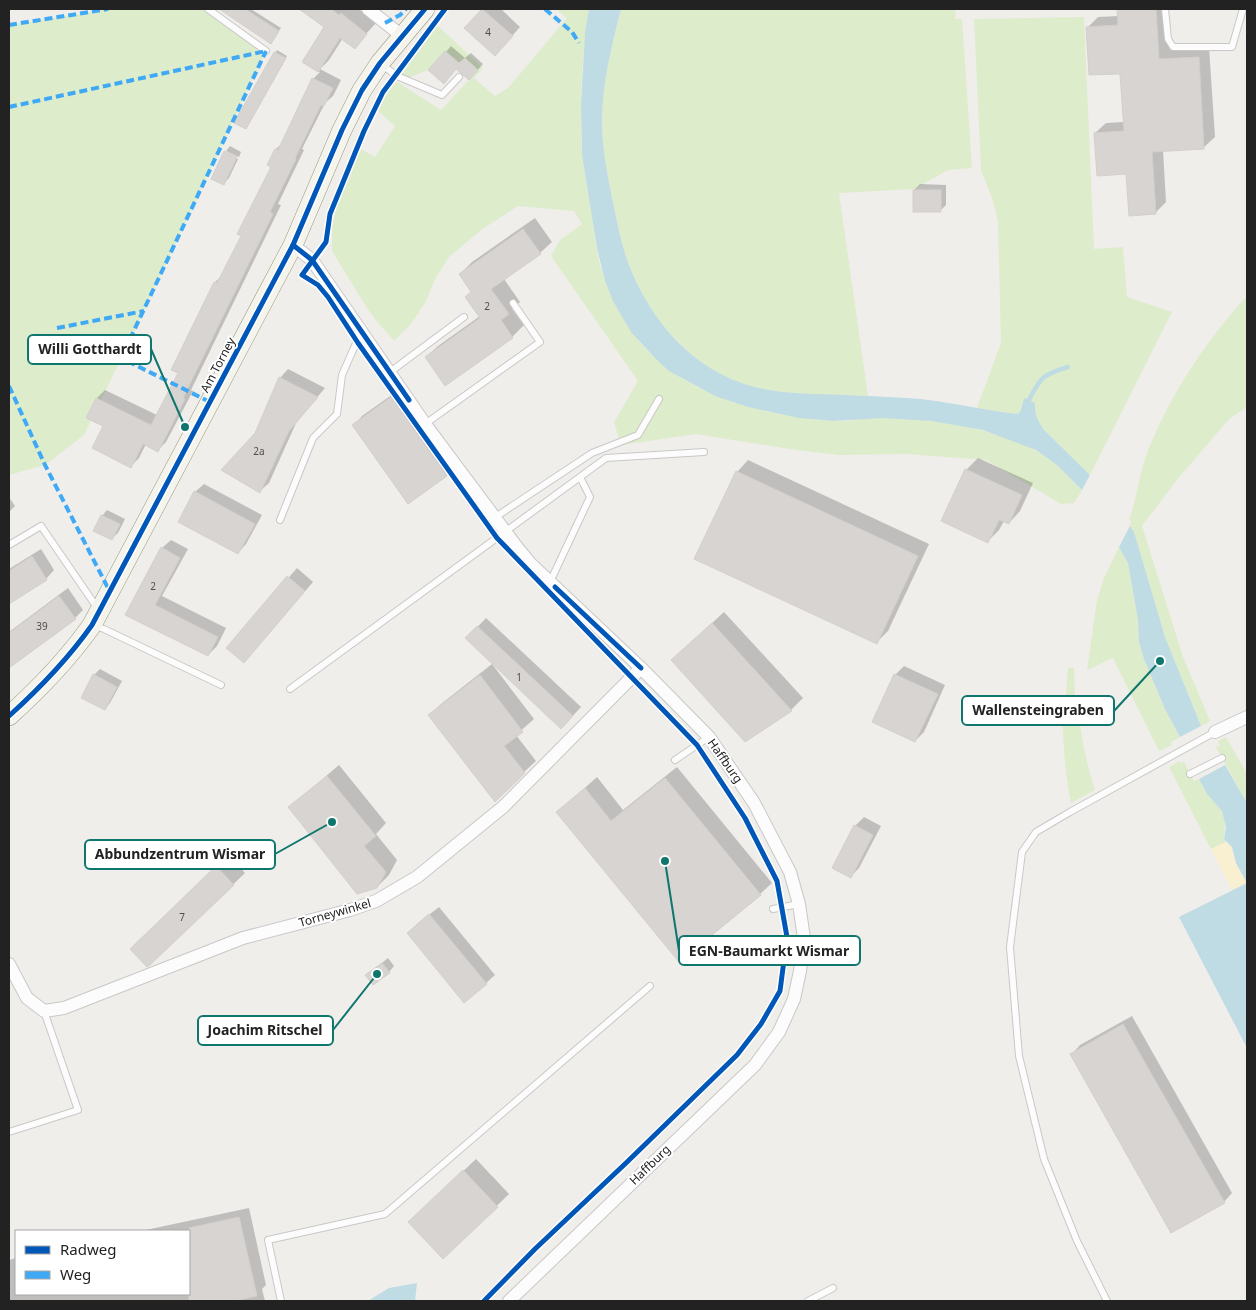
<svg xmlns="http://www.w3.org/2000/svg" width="1256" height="1310" viewBox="0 0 1256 1310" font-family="'Noto Sans',sans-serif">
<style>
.grass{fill:#ddeccb}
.sand{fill:#f8f0d0}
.water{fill:#bfdbe3}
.shadow{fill:#0003}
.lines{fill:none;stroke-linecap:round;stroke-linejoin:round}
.stream{stroke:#bfdbe3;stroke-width:4.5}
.building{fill:#d7d4d2;stroke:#d3d0cc}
.lane-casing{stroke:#c9c8c7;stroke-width:8}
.street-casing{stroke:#c9c8c7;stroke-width:14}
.secondary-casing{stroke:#999a82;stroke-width:20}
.lane{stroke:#fdfcfc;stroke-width:6}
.street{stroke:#fdfcfc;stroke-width:12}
.secondary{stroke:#f4f4ed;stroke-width:19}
.quiet{stroke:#3fa9f5;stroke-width:4;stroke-dasharray:8 4;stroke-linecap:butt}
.cycleway-casing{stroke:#fff;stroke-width:8}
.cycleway{stroke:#0057b8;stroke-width:5}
.labels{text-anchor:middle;stroke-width:4;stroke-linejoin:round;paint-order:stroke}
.number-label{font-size:10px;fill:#4f4e4e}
.street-label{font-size:12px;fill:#222;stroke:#fff}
.leader{fill:none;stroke:#0f766e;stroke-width:2}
.callout-dot{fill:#0f766e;stroke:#fff;stroke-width:2}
.callout{fill:#fff;stroke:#0f766e;stroke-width:2}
.callout-label{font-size:14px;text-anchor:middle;font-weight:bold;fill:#222}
</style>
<rect width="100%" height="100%" fill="#f0eeeb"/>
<g class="grass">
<path d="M108,9H208L266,51L144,311L84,435L45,465L9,475V25Z"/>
<path d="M556,9H589C582,55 579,107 582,154C584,170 587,187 590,203C594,229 596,256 605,281C608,290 614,298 618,307C623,315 626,325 632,332C677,394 758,415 831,421C847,422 864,418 881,418C932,417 988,427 1035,450C1053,458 1067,476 1082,490L1074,503L1061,504L986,460L906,454L839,455L796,450L696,434L621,445L614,422L638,381L551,256L560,240L582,224L574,211L518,206L481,230L450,256L436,277L425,303L411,324L394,341L374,318L362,300L332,251V225L338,200L361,149L375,157L395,126L377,110L394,80L441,110L478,70L465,58L459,63L445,51L428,70L408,78L399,73L436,24L483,68L474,78L495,96L508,88L567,18Z"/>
<path d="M621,9H956L955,19H962L972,168L948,170L914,189L839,193L868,396C824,394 774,397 733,380C684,359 648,314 629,265C622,246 618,226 614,207C608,178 602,150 602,120C602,83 612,45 621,9Z"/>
<path d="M1084,17L1094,249L1123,247L1127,297L1172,312L1090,475L1044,430L1038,421L1034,410H1021L1018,414L977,408L1001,343L998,221L992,198L981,170L974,19Z"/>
<path d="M1247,296V407L1229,419L1176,481L1142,526L1183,657L1210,721L1201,726L1165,637L1134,532L1130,526L1131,521L1129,520C1137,498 1139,475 1147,453C1170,395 1205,342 1247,296Z"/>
<path d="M1119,547L1128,563L1138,620L1139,642L1144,659L1165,709L1180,737L1171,742L1172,745L1159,751L1113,658L1087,670L1097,600L1104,578Z"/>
<path d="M1068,668H1074L1075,699L1077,702C1081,732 1085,761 1095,790L1071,803C1064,767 1062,732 1063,696H1066Z"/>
<path d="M1226,737L1247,774V803L1216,747L1220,745L1218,741Z"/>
<path d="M1179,761L1181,763L1184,762L1194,781L1199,779L1207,794L1222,811L1225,821L1224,839L1226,842L1211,849L1169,767Z"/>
</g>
<path class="sand" d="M1226,842L1232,847C1232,859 1241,872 1247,883L1232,890L1211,849Z"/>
<g class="water">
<path d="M589,9H621C612,45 602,83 602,121C602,150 608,178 614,207C618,226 622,247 629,265C650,320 693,370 751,386C772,392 794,393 815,394C845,395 876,396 906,398C944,400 980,410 1018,414L1021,410L1024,398L1035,403C1034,414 1038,421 1044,430L1090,475L1082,490L1057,465L1036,450L983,430L932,421L882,418L834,421L799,418L748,407L715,396L669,371L656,359L631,332L613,301L605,281L597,248L582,155L581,103L585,33Z"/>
<path d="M1130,526L1134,532L1165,637L1201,726L1180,737L1165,709L1144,659L1139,642L1138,620L1128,563L1119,547Z"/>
<path d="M1225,765L1247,803V1048L1179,917L1247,883L1236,863L1232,847L1224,839L1226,827L1222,811L1207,794L1199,779Z"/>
<path d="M417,1283L415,1301H368L389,1288Z"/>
</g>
<g class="shadow">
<path d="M226,9H251L281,28L271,42L225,11Z"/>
<path d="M301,9H359L376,23L354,47L343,38L329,60L320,69L341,80L333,96L325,103L302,149L304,150L278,204L281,205L191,390L193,391L166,442L158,450L146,444L139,458L131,466L104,425L97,398L105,390L157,415L179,373L173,370L215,282L223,275L242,235L272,166L269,164L276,149L282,143L313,79L320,72L304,62L325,27Z"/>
<path d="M483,9H501L520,27L503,46L466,28Z"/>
<path d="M1118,9H1167L1170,49L1209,47L1215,137L1204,147L1163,150L1166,202L1155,213L1127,173L1095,133L1106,123L1124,122L1122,72L1088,27L1098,17L1118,16Z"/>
<path d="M451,46L465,58L471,53L483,64L475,73L457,67L446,52Z"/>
<path d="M277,50L287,56L248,125L275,53Z"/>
<path d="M230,146L241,152L239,157L226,151Z"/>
<path d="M225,151V153L238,159L229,178L223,184L212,179Z"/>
<path d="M920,184L946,185V205L941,210L914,190Z"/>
<path d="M535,218L552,242L540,253L504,279L520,302L512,309L524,325L512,337L445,384L426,357L438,346L480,316L472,291L460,274L472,262Z"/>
<path d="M288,369L325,388L297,421L269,483L260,491L280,378Z"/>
<path d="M400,389L454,467L446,475L354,425L362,416Z"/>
<path d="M978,458L1033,483L1020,511L1009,523L1004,521L999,530L988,541L966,470Z"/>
<path d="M748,460L929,544L888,631L877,642L737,472Z"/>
<path d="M204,484L262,515L246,544L238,553L195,492Z"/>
<path d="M9,497L15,506L9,512Z"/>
<path d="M107,510L125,519L118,533L112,538L102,516Z"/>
<path d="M171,540L188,549L162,596L226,628L217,646L208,655L127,614L162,548Z"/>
<path d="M41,549L54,570L46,579L9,603V569Z"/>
<path d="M297,568L313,582L252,653L228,648Z"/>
<path d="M68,588L83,610L75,618L9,666V632Z"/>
<path d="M724,612L803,698L791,710L745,740L684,649Z"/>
<path d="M486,618L581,707L570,719L467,638Z"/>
<path d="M492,664L534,719L516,735L536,761L524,772L430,715L441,704Z"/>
<path d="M904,666L945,685L924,732L915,741L895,675Z"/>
<path d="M100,669L122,681L110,703L105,709L94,675Z"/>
<path d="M339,765L386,823L376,834L397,860L389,875L377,887L290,807Z"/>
<path d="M677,767L772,883L760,894L558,812L597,777L623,810Z"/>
<path d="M864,817L881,826L859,868L851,876L855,826Z"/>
<path d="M229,855L245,873L150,964L143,937Z"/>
<path d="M439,907L495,975L486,983L417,924Z"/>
<path d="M388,958L394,966L389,972L367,975Z"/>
<path d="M1132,1016L1232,1193L1224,1202L1072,1054L1080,1045Z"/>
<path d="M476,1159L509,1194L443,1258L421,1211Z"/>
<path d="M249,1208L266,1285L262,1289L265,1301H9V1260L16,1258V1294H189V1231H141Z"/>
</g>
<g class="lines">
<path class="stream" d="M1029,400C1040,378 1043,374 1068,367"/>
</g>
<g class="building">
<path d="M219,9H245L279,31L271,44Z"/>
<path d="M299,9H331L339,15L341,13L367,34L355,49L340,38L318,72L302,62L324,27Z"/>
<path d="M482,9L513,36L495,56L464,28Z"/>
<path d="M1117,9H1156L1159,59L1199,57L1204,149L1152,152L1156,214L1129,216L1126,174L1097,176L1094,133L1124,131L1120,74L1089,75L1086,27L1118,25Z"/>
<path d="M445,51L459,63L465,58L478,70L469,80L456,69L444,84L428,70Z"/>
<path d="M274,52L286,58L246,129L234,123Z"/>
<path d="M312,78L333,88L324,106L321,105L295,158L296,159L270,212L273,214L183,398L185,399L158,452L143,444L131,468L92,448L103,426L86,418L96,398L151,425L178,373L171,370L214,282L217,283L241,236L237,234L271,167L267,165L275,149L278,150Z"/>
<path d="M224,151L237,157L224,185L211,179Z"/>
<rect x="913" y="190" width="28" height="22"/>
<path d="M523,229L541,254L491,289L509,314L501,320L513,338L445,386L425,357L480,318L465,297L471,292L459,274Z"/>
<path d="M279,377L318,397L289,431L260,493L221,470L255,433Z"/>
<path d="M391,397L447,476L408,504L352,425Z"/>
<path d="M965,469L1022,495L1009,524L999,520L988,543L941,521Z"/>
<path d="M736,471L918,556L877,644L694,559Z"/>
<path d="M194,491L255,524L238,554L178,522Z"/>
<path d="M101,515L120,524L112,540L93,531Z"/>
<path d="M161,547L180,558L155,605L218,637L208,656L125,615Z"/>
<path d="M32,556L47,580L9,604V571Z"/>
<path d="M287,576L305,591L244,663L226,648Z"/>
<path d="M59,596L76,619L9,668V633Z"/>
<path d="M712,623L792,711L745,742L671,660Z"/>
<path d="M477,626L573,716L561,729L465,638Z"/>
<path d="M93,674L117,687L105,710L81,698Z"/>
<path d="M894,674L938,694L915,742L872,722Z"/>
<path d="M480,675L523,732L504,746L525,773L495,802L428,715Z"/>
<path d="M327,776L376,836L364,846L386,872L377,888L357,894L288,807Z"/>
<path d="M665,778L761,895L679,962L556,812L585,788L611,821Z"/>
<path d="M854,825L873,835L851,878L832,868Z"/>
<path d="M216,866L234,885L150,965L147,967L130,949Z"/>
<path d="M429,914L487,984L464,1003L407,933Z"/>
<path d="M382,963L390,973L373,985L365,975Z"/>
<path d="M1123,1024L1225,1203L1171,1233L1070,1054Z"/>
<path d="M463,1170L498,1207L443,1259L408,1222Z"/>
<path d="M239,1217L257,1296L234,1301H189V1228Z"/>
</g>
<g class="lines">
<defs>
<g id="lane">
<path d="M208,9L266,51"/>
<path d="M1165,9L1168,39L1173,47H1232L1243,9"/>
<path d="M381,64L397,76L442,95L459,77"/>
<path d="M390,372L464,317"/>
<path d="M425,424L540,342L513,303"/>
<path d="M494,518L592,453L638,435L659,399"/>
<path d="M280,520L313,438L337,414L342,375L361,332"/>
<path d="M9,545L41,526L98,609"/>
<path d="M550,582L590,497L580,477"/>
<path d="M95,626L104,629L221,685"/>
<path d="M290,689L606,458L704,452"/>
<path d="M675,760L709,737"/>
<path d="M1190,774L1222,758"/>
<path d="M773,909L799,904"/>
<path d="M9,1132L78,1110L44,1011"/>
<path d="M281,1301L268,1240L385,1214L650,986"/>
<path d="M808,1301L833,1288"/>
<path d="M1107,1301L1077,1241L1044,1159L1019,1056L1010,947L1022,852L1036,832L1070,812L1215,732"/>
</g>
<g id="street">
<path d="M368,9L402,36"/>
<path d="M293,245L312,260L425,424L516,546L530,563L641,668L709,737L754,803L790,872L799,904L804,938L800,971L794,999L779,1032L755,1065L509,1301"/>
<path d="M1215,732L1247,717"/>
<path d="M9,964L27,998L44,1011L64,1008L243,938L350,910L376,901L417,877L503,807L641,668"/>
</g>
<path id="secondary" d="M9,716C40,688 68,659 92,625L293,245L342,130L362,90L380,63L425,9"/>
</defs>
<use href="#lane" class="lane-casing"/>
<use href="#street" class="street-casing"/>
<use href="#secondary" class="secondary-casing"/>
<use href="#lane" class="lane"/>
<use href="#street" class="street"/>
<use href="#secondary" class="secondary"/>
<g class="quiet">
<path d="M545,9L572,32L579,43"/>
<path d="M385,23L400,15L406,9"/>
<path d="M9,25L108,9"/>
<path d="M9,107L266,51"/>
<path d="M57,328L144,311"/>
<path d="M9,386L45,465L110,592"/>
<path d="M210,402L121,358L266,51"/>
</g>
<defs>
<g id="cycleway">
<path d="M445,9L383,92L364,131L330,214L326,242L302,275L318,285L328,297L358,343L497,538L697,745L745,818L777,881L787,937L780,991L761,1024L737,1055L626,1163L535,1249L484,1301"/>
<path d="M293,245L312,260L409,400"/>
<path d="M555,587L641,668"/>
<path d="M9,716C40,688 68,659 92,625L293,245L342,130L362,90L380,63L425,9"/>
</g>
</defs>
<use href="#cycleway" class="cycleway-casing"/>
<use href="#cycleway" class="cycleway"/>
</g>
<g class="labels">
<g class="number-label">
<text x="488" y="36">4</text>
<text x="487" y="310">2</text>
<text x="259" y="455">2a</text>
<text x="153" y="590">2</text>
<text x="42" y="630">39</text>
<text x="519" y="681">1</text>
<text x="182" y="921">7</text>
</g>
<g class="street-label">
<text transform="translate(218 365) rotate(-62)" y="4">Am Torney</text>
<text transform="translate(725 761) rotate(55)" y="4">Haffburg</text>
<text transform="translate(335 913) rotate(-16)" y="4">Torneywinkel</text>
<text transform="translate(650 1165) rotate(-44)" y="4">Haffburg</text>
</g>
</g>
<path class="leader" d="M185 427L151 349M1160 661L1114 711M332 822L275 854M665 861L679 951M377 974L333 1030"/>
<g class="callout-dot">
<circle cx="185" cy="427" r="5"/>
<circle cx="1160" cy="661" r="5"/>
<circle cx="332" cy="822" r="5"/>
<circle cx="665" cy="861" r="5"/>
<circle cx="377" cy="974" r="5"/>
</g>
<g class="callout">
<rect x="28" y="335" width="123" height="29" rx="5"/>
<rect x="962" y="696" width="152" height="29" rx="5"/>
<rect x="85" y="840" width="190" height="29" rx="5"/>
<rect x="679" y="936" width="181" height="29" rx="5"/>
<rect x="198" y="1016" width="135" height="29" rx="5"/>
</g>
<g class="callout-label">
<text x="90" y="354">Willi Gotthardt</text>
<text x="1038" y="715">Wallensteingraben</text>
<text x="180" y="859">Abbundzentrum Wismar</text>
<text x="769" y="956">EGN-Baumarkt Wismar</text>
<text x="265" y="1035">Joachim Ritschel</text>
</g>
<rect width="1256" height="1310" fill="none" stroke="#222222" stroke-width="20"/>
<rect x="15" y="1230" width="175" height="65" fill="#ffffff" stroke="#a7a7a7"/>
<rect x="25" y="1246" width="25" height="8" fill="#0057b8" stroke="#a7a7a7"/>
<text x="60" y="1255" font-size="15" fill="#222222">Radweg</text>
<rect x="25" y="1271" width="25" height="8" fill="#3fa9f5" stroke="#a7a7a7"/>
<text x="60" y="1280" font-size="15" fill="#222222">Weg</text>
</svg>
